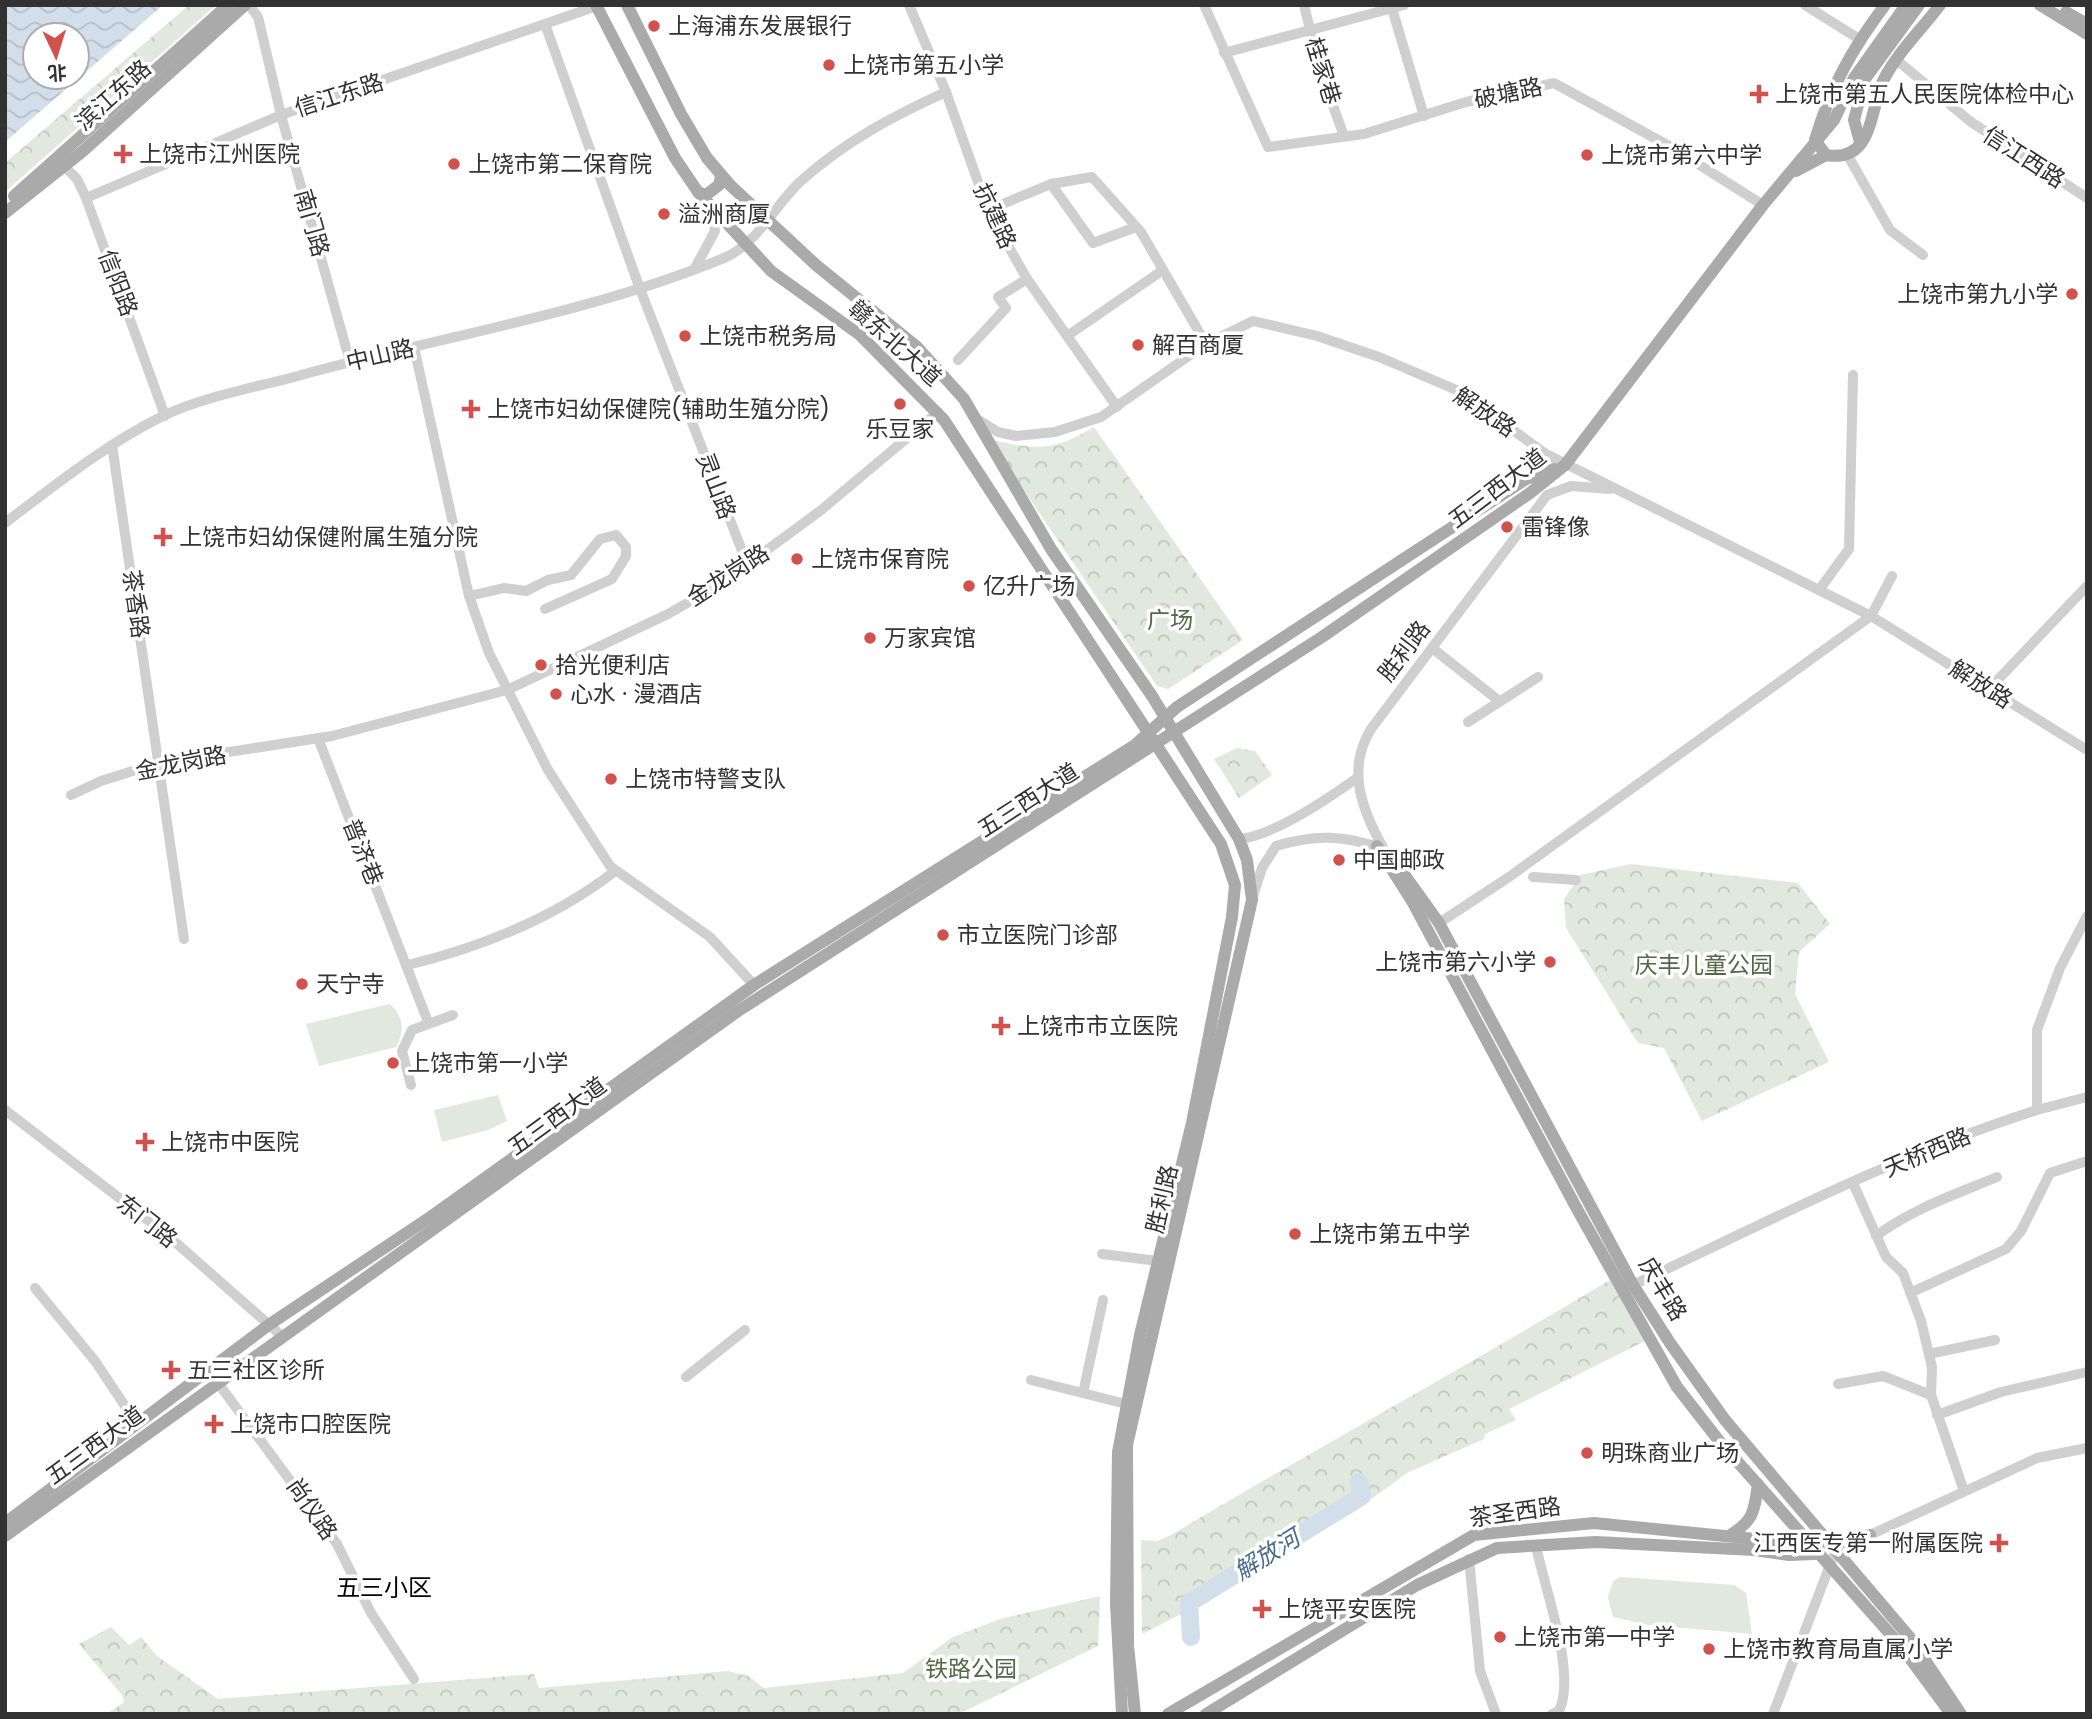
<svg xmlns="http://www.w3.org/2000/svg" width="2092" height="1719" viewBox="0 0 2092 1719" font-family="Poppins,'Noto Sans SC',sans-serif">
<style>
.park{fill:url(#park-crowns)}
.pitch{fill:#e1e8dd}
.water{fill:url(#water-waves);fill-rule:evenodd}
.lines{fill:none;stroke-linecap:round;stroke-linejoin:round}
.river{stroke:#d2deea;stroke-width:18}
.minor{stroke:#cfcfcf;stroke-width:10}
.major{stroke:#aaa;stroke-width:12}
.poi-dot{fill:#d1514c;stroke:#fff;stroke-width:2.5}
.labels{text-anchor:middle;stroke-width:7;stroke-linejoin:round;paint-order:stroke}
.poi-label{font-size:23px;fill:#323232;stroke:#fff;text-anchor:start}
.street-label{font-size:23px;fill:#323232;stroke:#fff}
.park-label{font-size:23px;fill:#526944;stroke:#fff}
.water-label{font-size:24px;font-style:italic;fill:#496b8c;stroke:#fff}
.neighbourhood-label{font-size:24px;fill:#000;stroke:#fff}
</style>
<defs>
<pattern id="park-crowns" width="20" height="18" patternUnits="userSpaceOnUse" patternTransform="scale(1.75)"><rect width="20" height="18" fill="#e1e8dd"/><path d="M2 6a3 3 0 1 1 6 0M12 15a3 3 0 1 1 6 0" fill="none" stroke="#c2c7be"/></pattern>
<pattern id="water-waves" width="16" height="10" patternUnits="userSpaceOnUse" patternTransform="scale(1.75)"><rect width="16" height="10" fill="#d2deea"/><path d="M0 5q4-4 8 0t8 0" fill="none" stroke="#b5bfc9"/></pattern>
</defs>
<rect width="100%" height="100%" fill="#fff"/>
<g class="park">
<path d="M189,5H216L5,192V163Z"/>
<path d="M1094,427L1243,640L1168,689L1157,686L989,439C1034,450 1054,452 1094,427Z"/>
<path d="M1237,748L1255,751L1272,775L1239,798L1214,759Z"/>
<path d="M1631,864L1798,883L1830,924L1799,952L1795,994L1829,1062L1702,1121L1664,1048L1638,1043L1566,928L1564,899L1580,875Z"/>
<path d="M1610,1280L1645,1341L1509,1409L1516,1420L1485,1434L1484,1439L1407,1473L1377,1495L1189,1610L1142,1634L1141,1540L1157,1541L1171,1535C1317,1448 1465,1367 1610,1280Z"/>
<path d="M1100,1596L1098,1646L965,1711L941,1714H107L124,1702L122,1695L79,1644L111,1627L129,1645L141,1637L157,1656L218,1699L534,1674L539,1688L728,1671L748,1676L764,1688L903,1673L953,1637L1000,1619Z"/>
</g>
<g class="pitch">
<path d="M390,1004C404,1018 405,1030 396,1047L319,1066L306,1024Z"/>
<path d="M498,1095L507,1121L488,1130L442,1142L434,1110Z"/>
<path d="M1620,1577L1734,1585L1746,1593L1752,1634L1649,1625L1613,1617L1608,1597L1613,1581Z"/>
</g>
<path class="water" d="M5,5H163L5,142ZM35,35H77V77H35Z"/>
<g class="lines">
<path class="river" d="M1191,1637L1189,1603L1362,1496L1359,1482"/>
<g class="minor">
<path d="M249,5L258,17L281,115L350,362"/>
<path d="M909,5L946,92L988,210L1027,279L1117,407"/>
<path d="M1204,5L1268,147L1364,134L1466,102L1554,83L1671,147L1763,205"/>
<path d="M1304,5L1320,70L1344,136"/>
<path d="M1391,5L1424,116"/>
<path d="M1805,5L1859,39"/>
<path d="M545,24L640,289L748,566"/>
<path d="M1224,53L1404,5"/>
<path d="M1898,61L1971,122L2087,198"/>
<path d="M1847,154L1890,230L1923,255"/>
<path d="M60,162L77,179L86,198L165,416"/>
<path d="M1051,184L1093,243L1136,227"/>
<path d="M86,198L281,115L597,6"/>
<path d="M988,210L1051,184L1092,177L1141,232L1206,344"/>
<path d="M695,268L715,231L710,206"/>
<path d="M1067,336L1163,270"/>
<path d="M414,347L469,596L489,653L548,770L610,866L710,937L754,985"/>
<path d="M958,360L1006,308L998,297L1027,279"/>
<path d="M975,418L998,432L1016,436L1055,432L1101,417L1206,344L1253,321L1317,336L1379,357L1459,391L1546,454L1871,616L2087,750"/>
<path d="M112,445L184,939"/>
<path d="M5,523C55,485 106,444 163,416C207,395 259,387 305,374C445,336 590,313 724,258C758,244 775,204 802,180C846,141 893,116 946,92"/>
<path d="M1819,590L1849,549L1853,375"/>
<path d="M469,596L504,588L526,591L548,580L571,575L600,539L616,535L626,547V556L612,579L545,609"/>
<path d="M1432,648L1498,700"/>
<path d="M1989,689L2087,586"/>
<path d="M1468,722L1538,677"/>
<path d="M318,738L428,1022"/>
<path d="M71,795L101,781L158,763L332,736L507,690L668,614L722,583L820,511L938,412"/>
<path d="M1239,839C1273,836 1329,798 1357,778"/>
<path d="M1384,849C1362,811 1346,769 1371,729L1547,495L1571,486L1610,489"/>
<path d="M1533,877L1576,880"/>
<path d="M1253,896L1262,868L1276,846C1315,834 1345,835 1383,849"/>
<path d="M1439,923L1509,877L1871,616L1892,576"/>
<path d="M408,965C481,947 555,918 615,871"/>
<path d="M411,1085L402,1051L412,1030L453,1015"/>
<path d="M5,1110L166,1234L283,1337"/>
<path d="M2037,1110L2087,1097"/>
<path d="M1853,1183L1886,1257L1903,1273L1921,1321L1932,1367L1931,1395L1964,1491"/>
<path d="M1876,1236C1912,1209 1956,1194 1997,1177"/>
<path d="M1102,1254L1158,1261"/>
<path d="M1633,1285C1765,1223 1898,1154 2037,1110V1030L2060,968L2087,916"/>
<path d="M35,1288L95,1361L137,1424"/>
<path d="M1910,1293L2006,1249L2021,1231L2050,1173L2087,1161"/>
<path d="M1929,1354L1995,1340"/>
<path d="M686,1377L745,1330"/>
<path d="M1031,1380L1126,1404"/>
<path d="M218,1383L337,1544L371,1613L414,1679"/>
<path d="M1838,1384L1883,1376L1931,1395"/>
<path d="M1083,1393L1103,1300"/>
<path d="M1937,1415L2001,1392L2087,1372"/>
<path d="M1870,1535L2037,1458L2087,1448"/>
<path d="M1536,1546C1544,1587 1577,1673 1559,1711L1552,1714"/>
<path d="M1469,1559L1480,1671L1496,1714"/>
<path d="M1773,1714L1835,1552"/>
</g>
<g class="major">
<path d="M596,5L675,158L698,192L771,271L860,335L944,420L1221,844L1235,885L1232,917L1192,1123L1140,1335L1118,1452L1116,1604L1122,1714"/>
<path d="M627,5L681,114L707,158L730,185L816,265L917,347L964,399L1051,549L1152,696L1239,839L1247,860L1252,900L1127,1445L1128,1645L1135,1714"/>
<path d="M1885,5C1852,49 1831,86 1815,140L1826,155C1875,163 1869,108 1884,79C1897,53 1922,29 1940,5"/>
<path d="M2040,5L2087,34"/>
<path d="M2066,12L2087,24"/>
<path d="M1860,142L1854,120L1865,79L1919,5"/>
<path d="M1796,171L1826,155"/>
<path d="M698,192L706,195L719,185L721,176"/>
<path d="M14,196L228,5"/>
<path d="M5,213L83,151L245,5"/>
<path d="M1377,846L1412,901L1577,1209L1677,1387L1720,1442L1900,1645L1951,1714"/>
<path d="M1396,863L1439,923L1633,1285L1670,1343L1725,1420L1911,1639L1961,1714"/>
<path d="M5,1523L270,1324L432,1216L754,985L1135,745L1177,707L1526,479L1554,469"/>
<path d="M5,1536L738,1011L1322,637L1530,493L1565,465L1763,205L1834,120L1854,78L1906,5"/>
<path d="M1729,1536C1754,1520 1754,1513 1758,1484"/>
<path d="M1168,1714L1474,1535L1594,1523L1755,1539L1789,1546L1846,1542L1870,1535"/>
<path d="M1206,1714L1417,1585L1497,1548L1596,1542L1754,1550L1789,1555L1815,1554"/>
</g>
</g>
<g class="poi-dot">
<circle cx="654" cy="26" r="7"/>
<circle cx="829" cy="65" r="7"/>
<path d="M1755.5 83.5h7v7h7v7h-7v7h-7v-7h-7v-7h7z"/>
<path d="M119.5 143.5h7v7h7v7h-7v7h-7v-7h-7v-7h7z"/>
<circle cx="1587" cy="155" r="7"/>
<circle cx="454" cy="164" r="7"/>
<circle cx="664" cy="214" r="7"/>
<circle cx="2072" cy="294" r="7"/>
<circle cx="685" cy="336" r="7"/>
<circle cx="1138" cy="345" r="7"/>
<circle cx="900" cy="404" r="7"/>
<path d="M467.5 398.5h7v7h7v7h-7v7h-7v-7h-7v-7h7z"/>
<circle cx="1507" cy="527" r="7"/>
<path d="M159.5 526.5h7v7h7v7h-7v7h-7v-7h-7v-7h7z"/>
<circle cx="797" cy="559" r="7"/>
<circle cx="969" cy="586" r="7"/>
<circle cx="870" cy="638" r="7"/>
<circle cx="541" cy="665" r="7"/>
<circle cx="556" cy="694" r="7"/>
<circle cx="611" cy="779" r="7"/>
<circle cx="1339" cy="860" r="7"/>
<circle cx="943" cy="935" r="7"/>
<circle cx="1550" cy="962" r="7"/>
<circle cx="302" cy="984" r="7"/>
<path d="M997.5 1015.5h7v7h7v7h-7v7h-7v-7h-7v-7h7z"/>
<circle cx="393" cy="1063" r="7"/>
<path d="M141.5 1131.5h7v7h7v7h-7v7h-7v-7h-7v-7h7z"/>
<circle cx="1295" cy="1234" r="7"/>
<path d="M167.5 1359.5h7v7h7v7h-7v7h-7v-7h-7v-7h7z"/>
<path d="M210.5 1413.5h7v7h7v7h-7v7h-7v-7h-7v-7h7z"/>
<circle cx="1587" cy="1453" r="7"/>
<path d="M1995.5 1532.5h7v7h7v7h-7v7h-7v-7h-7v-7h7z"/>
<path d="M1258.5 1598.5h7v7h7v7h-7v7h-7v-7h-7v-7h7z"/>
<circle cx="1500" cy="1637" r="7"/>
<circle cx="1709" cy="1649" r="7"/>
</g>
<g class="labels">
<g class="poi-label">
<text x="668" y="34">上海浦东发展银行</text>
<text x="843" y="73">上饶市第五小学</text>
<text x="1775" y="102">上饶市第五人民医院体检中心</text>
<text x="139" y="162">上饶市江州医院</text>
<text x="1601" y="163">上饶市第六中学</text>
<text x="468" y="172">上饶市第二保育院</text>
<text x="678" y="222">溢洲商厦</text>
<text x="2058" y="302" text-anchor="end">上饶市第九小学</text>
<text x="699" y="344">上饶市税务局</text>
<text x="1152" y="353">解百商厦</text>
<text x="487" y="417">上饶市妇幼保健院(辅助生殖分院)</text>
<text x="900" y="437" text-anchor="middle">乐豆家</text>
<text x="1521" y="535">雷锋像</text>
<text x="179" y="545">上饶市妇幼保健附属生殖分院</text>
<text x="811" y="567">上饶市保育院</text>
<text x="983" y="594">亿升广场</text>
<text x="884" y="646">万家宾馆</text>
<text x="555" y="673">拾光便利店</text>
<text x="570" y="702">心水 · 漫酒店</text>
<text x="625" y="787">上饶市特警支队</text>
<text x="1353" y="868">中国邮政</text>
<text x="957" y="943">市立医院门诊部</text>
<text x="1536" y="970" text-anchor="end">上饶市第六小学</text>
<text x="316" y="992">天宁寺</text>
<text x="1017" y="1034">上饶市市立医院</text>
<text x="407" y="1071">上饶市第一小学</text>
<text x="161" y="1150">上饶市中医院</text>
<text x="1309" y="1242">上饶市第五中学</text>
<text x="187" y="1378">五三社区诊所</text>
<text x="230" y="1432">上饶市口腔医院</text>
<text x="1601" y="1461">明珠商业广场</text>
<text x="1983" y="1551" text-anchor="end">江西医专第一附属医院</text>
<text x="1278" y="1617">上饶平安医院</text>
<text x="1514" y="1645">上饶市第一中学</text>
<text x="1723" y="1657">上饶市教育局直属小学</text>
</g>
<g class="street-label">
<text transform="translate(1323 71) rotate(73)" y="8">桂家巷</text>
<text transform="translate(1508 93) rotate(-12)" y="8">破塘路</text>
<text transform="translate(113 95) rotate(-42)" y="8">滨江东路</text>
<text transform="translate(339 95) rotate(-18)" y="8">信江东路</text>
<text transform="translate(2024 157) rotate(33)" y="8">信江西路</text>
<text transform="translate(995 216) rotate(65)" y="8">抗建路</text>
<text transform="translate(312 223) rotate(74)" y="8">南门路</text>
<text transform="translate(118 283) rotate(69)" y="8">信阳路</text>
<text transform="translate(895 343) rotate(42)" y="8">赣东北大道</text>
<text transform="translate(380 355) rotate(-13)" y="8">中山路</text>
<text transform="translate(1485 412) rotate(34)" y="8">解放路</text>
<text transform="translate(716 486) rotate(69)" y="8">灵山路</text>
<text transform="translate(1497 488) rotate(-37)" y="8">五三西大道</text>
<text transform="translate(728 575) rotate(-33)" y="8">金龙岗路</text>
<text transform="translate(136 604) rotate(82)" y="8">茶香路</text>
<text transform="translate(1404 651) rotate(-53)" y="8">胜利路</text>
<text transform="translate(1981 684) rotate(32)" y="8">解放路</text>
<text transform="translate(181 763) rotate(-11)" y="8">金龙岗路</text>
<text transform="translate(1028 800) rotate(-33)" y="8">五三西大道</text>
<text transform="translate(363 852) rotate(68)" y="8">普济巷</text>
<text transform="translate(557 1116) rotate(-36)" y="8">五三西大道</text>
<text transform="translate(1927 1152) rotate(-23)" y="8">天桥西路</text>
<text transform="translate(1162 1199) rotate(-77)" y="8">胜利路</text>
<text transform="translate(147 1221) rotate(38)" y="8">东门路</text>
<text transform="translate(1663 1289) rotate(59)" y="8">庆丰路</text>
<text transform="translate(95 1445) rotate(-36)" y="8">五三西大道</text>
<text transform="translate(312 1509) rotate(55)" y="8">尚仪路</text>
<text transform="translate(1515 1512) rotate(-8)" y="8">茶圣西路</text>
</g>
<g class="park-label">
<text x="1170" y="628">广场</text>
<text x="1704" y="973">庆丰儿童公园</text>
<text x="971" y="1677">铁路公园</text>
</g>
<g class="water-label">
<text transform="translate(1267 1555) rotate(-32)" y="8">解放河</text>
</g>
<g class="neighbourhood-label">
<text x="384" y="1596">五三小区</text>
</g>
</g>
<rect width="2092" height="1719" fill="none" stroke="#323232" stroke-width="14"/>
<g transform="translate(56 56) rotate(176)"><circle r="33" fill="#ffffff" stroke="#adadad" stroke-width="2"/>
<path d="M0-5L12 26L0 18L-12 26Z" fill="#d1514c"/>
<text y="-10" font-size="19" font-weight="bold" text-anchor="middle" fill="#323232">北</text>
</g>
</svg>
